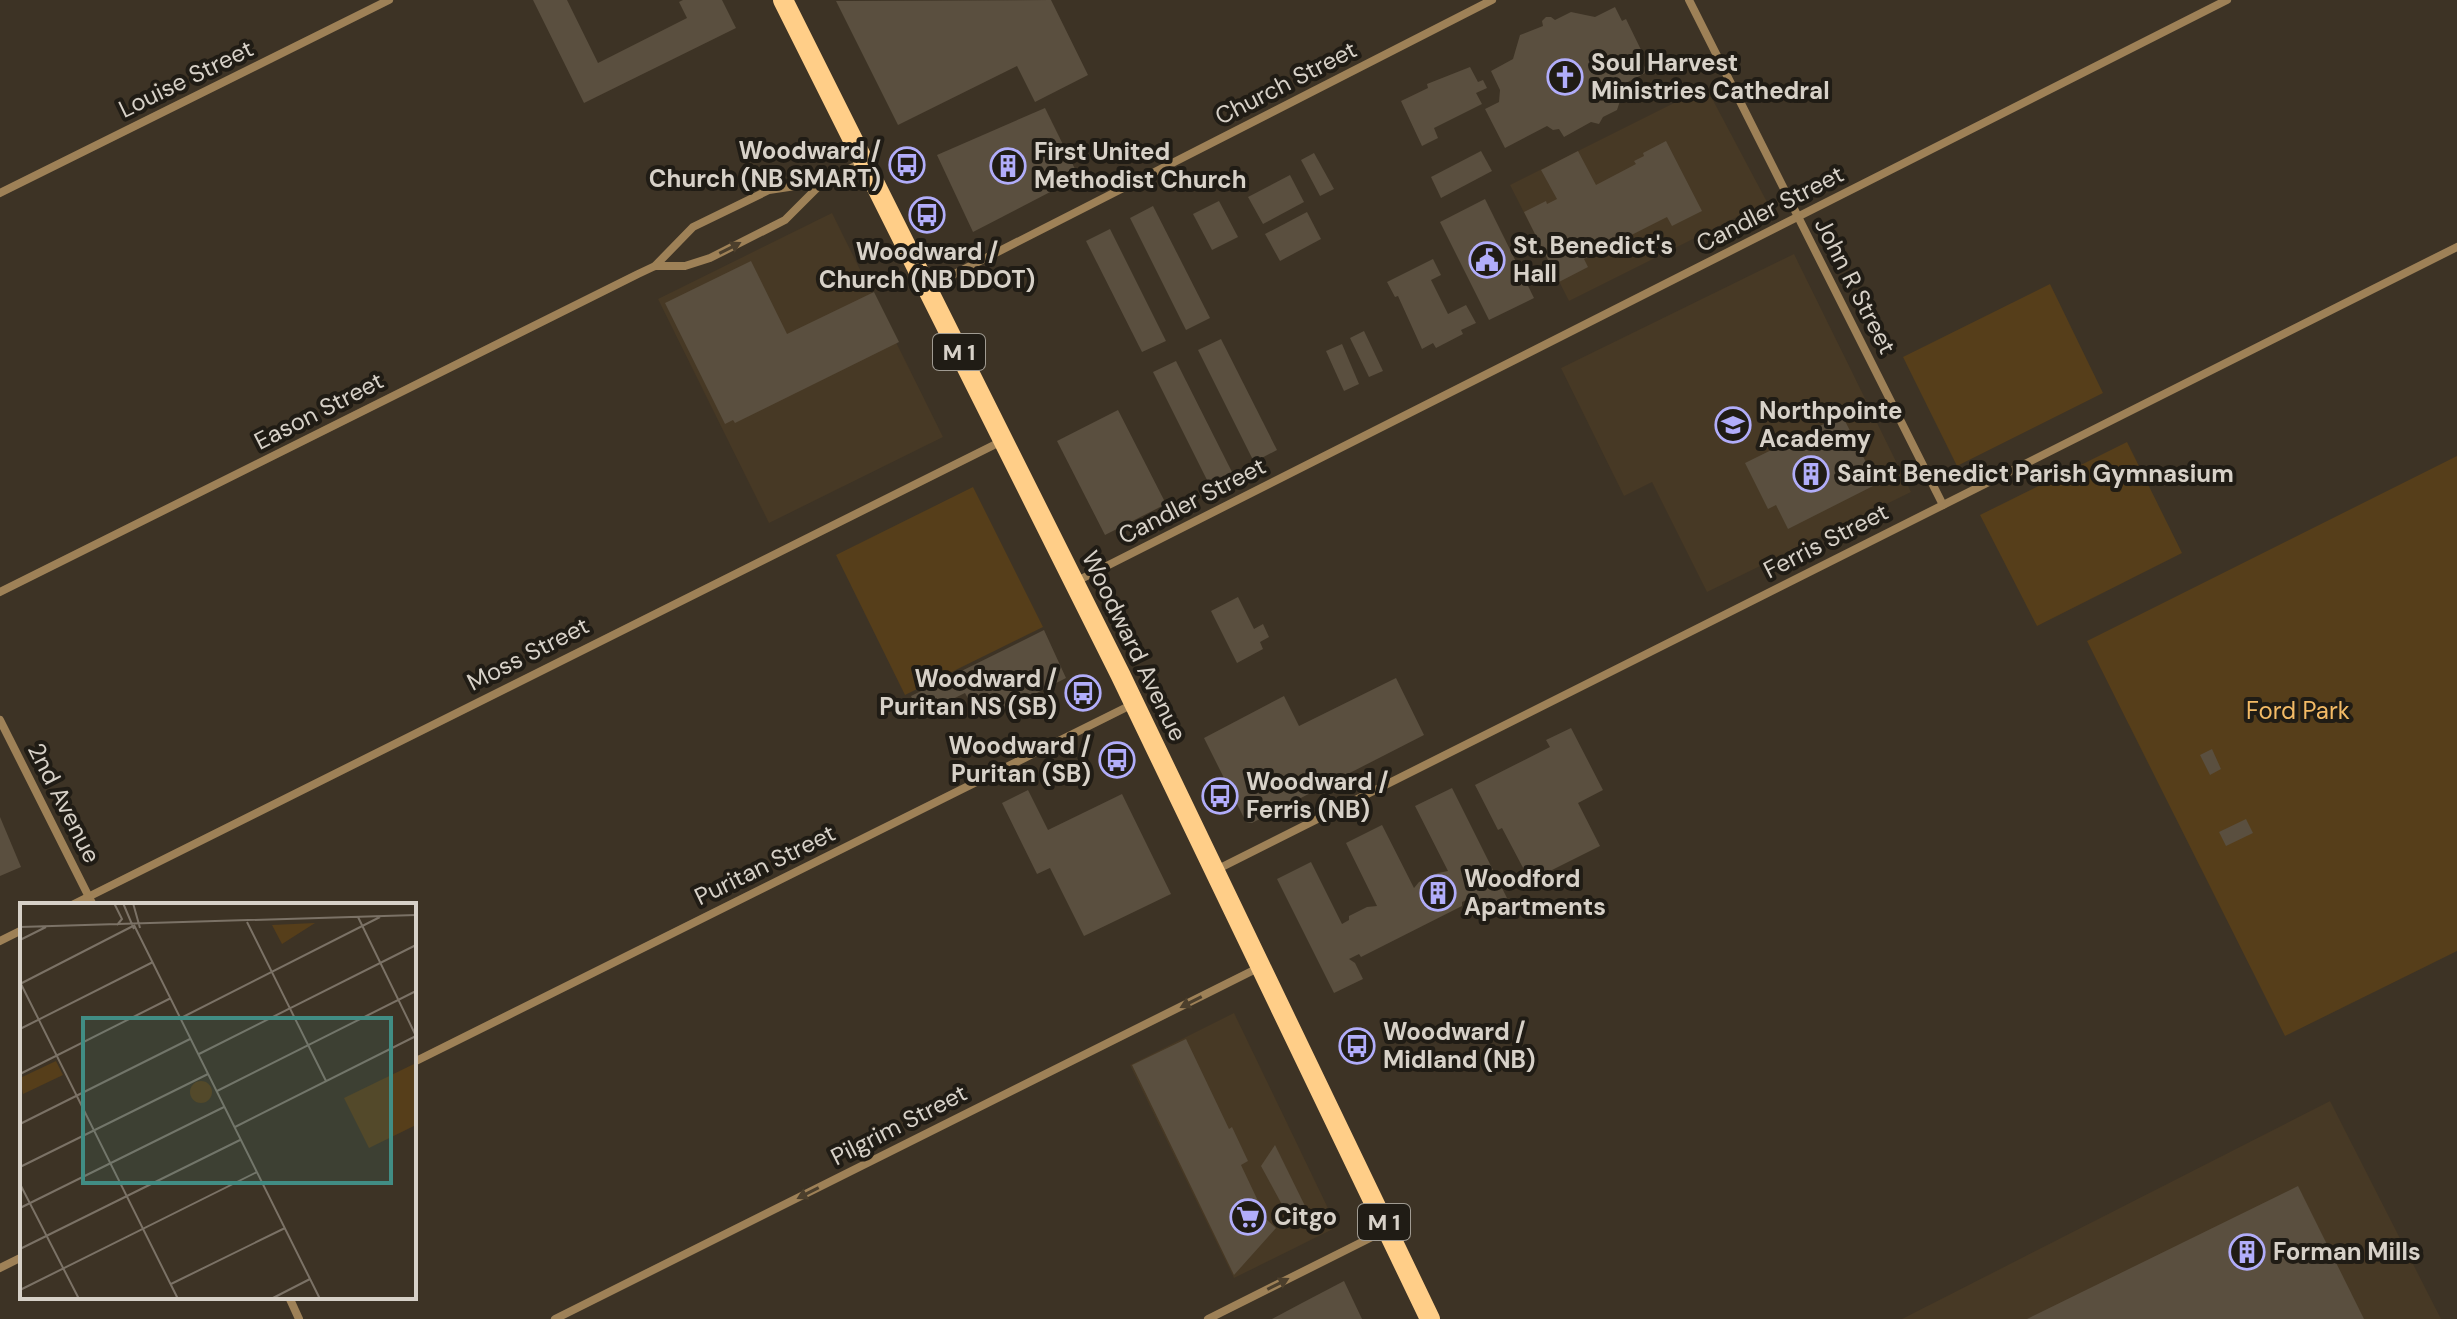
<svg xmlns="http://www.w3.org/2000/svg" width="2457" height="1319" viewBox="0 0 2457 1319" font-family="'DM Sans',sans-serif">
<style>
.built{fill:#473925}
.green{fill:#563e1a}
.building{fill:#5a4f3f}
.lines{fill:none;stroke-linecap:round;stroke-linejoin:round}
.street{stroke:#9e8157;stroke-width:8}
.primary{stroke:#ffce88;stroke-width:20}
.oneway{fill:#4c3f2c}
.labels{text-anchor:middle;stroke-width:8;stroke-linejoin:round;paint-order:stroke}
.shield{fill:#201c15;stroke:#a09b92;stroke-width:2}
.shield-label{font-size:22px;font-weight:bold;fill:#d7d1c8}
.poi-label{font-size:24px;font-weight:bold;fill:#d7d1c8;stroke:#201c15;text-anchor:start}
.street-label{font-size:24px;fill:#d7d1c8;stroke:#201c15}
.park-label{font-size:24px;fill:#f4bb66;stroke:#201c15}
.inset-road{fill:none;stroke:#7b7266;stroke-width:2}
.view{fill:#418d84;fill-opacity:0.15;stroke:#418d84;stroke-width:4}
.inset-edge{fill:none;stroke:#d7d1c8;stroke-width:4}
</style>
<rect width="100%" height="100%" fill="#3d3325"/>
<g class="built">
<path d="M1706,87L1767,202L1569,301L1510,185Z"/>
<path d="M832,213L943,437L769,523L658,299Z"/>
<path d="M1794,254L1911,492L1707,592L1652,482L1624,496L1561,368Z"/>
<path d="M1234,1013L1337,1227L1234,1278L1130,1065Z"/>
<path d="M2330,1101L2441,1319H1902Z"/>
</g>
<g class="green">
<path d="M2050,284L2103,393L1957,466L1903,357Z"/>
<path d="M2127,442L2182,553L2037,626L1980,515Z"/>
<path d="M2457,456V951L2285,1036L2087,641Z"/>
<path d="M973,487L1043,627L905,695L836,555Z"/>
</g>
<g class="building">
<path d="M533,0H567L598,63L687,18L679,2L683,0H722L736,28L584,103Z"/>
<path d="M1051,0L1088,75L1035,102L1017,66L898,125L836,1Z"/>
<path d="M1615,7L1622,21L1626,19L1644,56L1640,57L1647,72L1626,83L1617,110L1603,117L1599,124L1591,122L1564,137L1559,129L1553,130L1547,126L1505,148L1485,109L1499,102L1500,90L1491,71L1513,59L1520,35L1543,26L1542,21L1546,17H1551L1555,20L1571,12L1595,17Z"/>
<path d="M1470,67L1478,82L1483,80L1487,88L1476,93L1482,104L1434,128L1438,138L1422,146L1401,101L1428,88L1427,84Z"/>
<path d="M1045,108L1079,177L973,232L937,155Z"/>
<path d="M1666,141L1702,211L1672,226L1667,217L1584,259L1588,267L1559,282L1524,212L1546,201L1547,204L1557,199L1541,170L1578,151L1596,185L1636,164L1634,161L1644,156L1643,153Z"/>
<path d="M1481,151L1492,171L1441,198L1431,177Z"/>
<path d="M1314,153L1334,189L1320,196L1301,160Z"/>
<path d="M1290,175L1304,202L1263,224L1248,197Z"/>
<path d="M1485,199L1534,298L1489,320L1440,222Z"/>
<path d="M1219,201L1238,237L1212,250L1193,214Z"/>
<path d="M1153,206L1210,318L1186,330L1130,218Z"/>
<path d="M1307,212L1321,239L1280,261L1265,234Z"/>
<path d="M1110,229L1166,341L1142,352L1086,241Z"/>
<path d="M1433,259L1441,275L1431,280L1448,314L1466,305L1476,323L1461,330L1463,334L1436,348L1433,343L1422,349L1398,296L1395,297L1387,282Z"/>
<path d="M751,261L787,334L874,292L899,342L735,423L733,420L725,424L665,303Z"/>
<path d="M1364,331L1383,371L1369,377L1350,338Z"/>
<path d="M1221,339L1277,450L1254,462L1198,350Z"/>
<path d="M1342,344L1359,384L1344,391L1326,351Z"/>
<path d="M1176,361L1232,472L1209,484L1153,372Z"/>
<path d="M1118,410L1166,504L1105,535L1057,441Z"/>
<path d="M1842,415L1877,484L1788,529L1776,505L1768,509L1745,463Z"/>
<path d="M1238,597L1254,629L1263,624L1269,637L1260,642L1263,649L1237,663L1211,611Z"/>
<path d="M1044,630L1066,678L990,717L982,699L971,704L965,693L920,715L911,696Z"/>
<path d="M1396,678L1424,735L1252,823L1246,822L1204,738L1284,696L1299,726Z"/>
<path d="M1571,728L1603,790L1578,803L1600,846L1530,881L1502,828L1498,830L1475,785L1550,747L1546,740Z"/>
<path d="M2212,749L2221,769L2210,775L2200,755Z"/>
<path d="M1452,788L1511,906L1480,921L1469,899L1462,902V906L1361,957L1359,954L1349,959L1355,963L1363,979L1334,993L1277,879L1311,862L1342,924L1349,920V916L1367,907L1377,906L1346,843L1382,825L1414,888L1419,882L1438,873L1448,871L1415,806Z"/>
<path d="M1028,790L1048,830L1122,794L1171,894L1084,936L1050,868L1037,874L1002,803Z"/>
<path d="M0,817L21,867L0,876Z"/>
<path d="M2246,819L2253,833L2226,846L2219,832Z"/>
<path d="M1186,1039L1229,1129L1232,1127L1248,1161L1241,1165L1267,1220L1276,1228L1234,1275L1132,1065Z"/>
<path d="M1275,1145L1306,1208L1293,1225L1261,1166Z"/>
<path d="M2298,1186L2364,1319H2027Z"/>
<path d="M1344,1281L1362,1319H1272L1302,1303Z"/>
</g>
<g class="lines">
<g class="street">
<path d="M1689,0L1943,505"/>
<path d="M0,193L389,0"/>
<path d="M655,266L693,227L769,190L822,182"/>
<path d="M927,288L1492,0"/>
<path d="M1075,582L2227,0"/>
<path d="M0,592L638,274L655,266H685L710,258L785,220L823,182L863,162"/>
<path d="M0,720L93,905"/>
<path d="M1214,871L2457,247"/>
<path d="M72,905L1002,441"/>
<path d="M0,941L22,930"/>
<path d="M414,1062L1133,704"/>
<path d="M0,1268L22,1257"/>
<path d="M289,1297L299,1319"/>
<path d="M555,1319L1260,967"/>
<path d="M1208,1319L1386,1230"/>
</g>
<path class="primary" d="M783,0L1120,674L1430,1319"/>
</g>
<defs><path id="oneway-solid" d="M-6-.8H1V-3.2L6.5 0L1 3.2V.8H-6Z" transform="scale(2)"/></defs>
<g class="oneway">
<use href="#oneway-solid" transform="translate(730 248) rotate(-27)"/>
<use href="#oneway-solid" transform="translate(1191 1002) rotate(153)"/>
<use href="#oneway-solid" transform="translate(808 1193) rotate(153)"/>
<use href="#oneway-solid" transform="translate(1278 1284) rotate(-27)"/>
</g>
<defs>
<symbol id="church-ring" viewBox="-11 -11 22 22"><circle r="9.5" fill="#201c15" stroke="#b1adfa" stroke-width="1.5"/><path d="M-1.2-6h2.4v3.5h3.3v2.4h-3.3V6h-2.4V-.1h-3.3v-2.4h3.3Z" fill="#b1adfa"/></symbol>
<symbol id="bus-ring" viewBox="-11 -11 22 22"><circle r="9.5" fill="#201c15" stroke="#b1adfa" stroke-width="1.5"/><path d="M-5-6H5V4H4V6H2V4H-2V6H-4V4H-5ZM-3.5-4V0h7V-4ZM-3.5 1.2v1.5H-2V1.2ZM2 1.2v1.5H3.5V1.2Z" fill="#b1adfa"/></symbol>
<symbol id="building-ring" viewBox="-11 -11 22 22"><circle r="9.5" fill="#201c15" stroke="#b1adfa" stroke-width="1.5"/><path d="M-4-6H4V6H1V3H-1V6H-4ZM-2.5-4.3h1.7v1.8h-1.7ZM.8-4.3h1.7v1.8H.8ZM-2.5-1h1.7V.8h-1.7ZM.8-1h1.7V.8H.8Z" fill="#b1adfa"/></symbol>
<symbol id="civic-ring" viewBox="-11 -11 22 22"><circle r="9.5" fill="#201c15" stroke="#b1adfa" stroke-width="1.5"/><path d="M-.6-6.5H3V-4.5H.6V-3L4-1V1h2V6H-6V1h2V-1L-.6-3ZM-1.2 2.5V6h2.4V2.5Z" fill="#b1adfa"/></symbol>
<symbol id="school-ring" viewBox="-11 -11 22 22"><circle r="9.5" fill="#201c15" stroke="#b1adfa" stroke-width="1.5"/><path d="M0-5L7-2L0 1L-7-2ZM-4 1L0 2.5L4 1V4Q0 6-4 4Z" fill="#b1adfa"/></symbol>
<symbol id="supermarket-ring" viewBox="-11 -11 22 22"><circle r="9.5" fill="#201c15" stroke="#b1adfa" stroke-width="1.5"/><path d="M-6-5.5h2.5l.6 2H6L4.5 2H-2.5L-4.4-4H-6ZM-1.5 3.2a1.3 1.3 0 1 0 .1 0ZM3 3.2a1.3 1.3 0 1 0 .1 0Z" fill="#b1adfa"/></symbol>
</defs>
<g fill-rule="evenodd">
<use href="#church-ring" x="1545" y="57" width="40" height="40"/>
<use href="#bus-ring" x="887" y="145" width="40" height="40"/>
<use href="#building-ring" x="988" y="146" width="40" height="40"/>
<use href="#bus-ring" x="907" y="195" width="40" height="40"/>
<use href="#civic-ring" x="1467" y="240" width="40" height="40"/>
<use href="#school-ring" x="1713" y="405" width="40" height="40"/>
<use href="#building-ring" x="1791" y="454" width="40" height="40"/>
<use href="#bus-ring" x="1063" y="673" width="40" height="40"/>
<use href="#bus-ring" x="1097" y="740" width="40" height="40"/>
<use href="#bus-ring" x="1200" y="776" width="40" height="40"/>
<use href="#building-ring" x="1418" y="873" width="40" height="40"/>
<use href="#bus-ring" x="1337" y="1026" width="40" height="40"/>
<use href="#supermarket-ring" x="1228" y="1197" width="40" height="40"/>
<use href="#building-ring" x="2227" y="1232" width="40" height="40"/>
</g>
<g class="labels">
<g class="shield">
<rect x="933" y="334" width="52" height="36" rx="6"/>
<rect x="1358" y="1204" width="52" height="36" rx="6"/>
</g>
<g class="shield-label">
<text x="959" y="360">M 1</text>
<text x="1384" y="1230">M 1</text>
</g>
<g class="poi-label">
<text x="1591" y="71">Soul Harvest<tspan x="1591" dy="28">Ministries Cathedral</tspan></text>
<text x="881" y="159" text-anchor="end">Woodward /<tspan x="881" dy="28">Church (NB SMART)</tspan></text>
<text x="1034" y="160">First United<tspan x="1034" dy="28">Methodist Church</tspan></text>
<text x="1513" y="254">St. Benedict's<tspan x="1513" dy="28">Hall</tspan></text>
<text x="927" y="260" text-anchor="middle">Woodward /<tspan x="927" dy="28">Church (NB DDOT)</tspan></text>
<text x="1759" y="419">Northpointe<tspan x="1759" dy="28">Academy</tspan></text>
<text x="1837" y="482">Saint Benedict Parish Gymnasium</text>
<text x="1057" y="687" text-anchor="end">Woodward /<tspan x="1057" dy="28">Puritan NS (SB)</tspan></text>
<text x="1091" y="754" text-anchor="end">Woodward /<tspan x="1091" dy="28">Puritan (SB)</tspan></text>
<text x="1246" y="790">Woodward /<tspan x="1246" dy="28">Ferris (NB)</tspan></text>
<text x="1464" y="887">Woodford<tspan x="1464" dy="28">Apartments</tspan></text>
<text x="1383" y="1040">Woodward /<tspan x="1383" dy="28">Midland (NB)</tspan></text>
<text x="1274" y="1225">Citgo</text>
<text x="2273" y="1260">Forman Mills</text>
</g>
<g class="street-label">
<text transform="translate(186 79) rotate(-26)" y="8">Louise Street</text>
<text transform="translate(1286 83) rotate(-27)" y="8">Church Street</text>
<text transform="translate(1770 209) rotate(-27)" y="8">Candler Street</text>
<text transform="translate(1855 286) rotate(63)" y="8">John R Street</text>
<text transform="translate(319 411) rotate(-27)" y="8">Eason Street</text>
<text transform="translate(1192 501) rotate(-27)" y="8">Candler Street</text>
<text transform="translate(1826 541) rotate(-27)" y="8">Ferris Street</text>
<text transform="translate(1134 646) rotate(64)" y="8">Woodward Avenue</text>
<text transform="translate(528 654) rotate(-27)" y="8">Moss Street</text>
<text transform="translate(64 803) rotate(63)" y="8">2nd Avenue</text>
<text transform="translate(765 865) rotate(-26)" y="8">Puritan Street</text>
<text transform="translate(899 1125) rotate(-27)" y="8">Pilgrim Street</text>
</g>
<g class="park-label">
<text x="2298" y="719">Ford Park</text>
</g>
</g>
<g transform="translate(20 903)">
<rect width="396" height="396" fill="#3d3325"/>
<path d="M295,20L262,41L252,22ZM36,158L43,172L3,191L0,175ZM396,160V222L349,245L324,195ZM170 189a11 11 0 1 1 22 0a11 11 0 1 1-22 0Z" fill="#563e1a"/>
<path class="inset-road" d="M94,0L102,16L97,22M103,0L114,26M113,0L120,25M338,14L396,133M227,19L306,178M114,22L300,396M0,24L396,12M0,37L26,24M0,79L158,396M0,81L113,23M161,115L360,14M0,126L133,59M179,151L396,42M0,171L151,95M197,188L396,88M0,221L170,136M215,224L396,133M0,264L188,171M0,281L59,396M0,305L204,204M0,346L220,237M151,381L265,325M0,387L237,269M251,396L290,376"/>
<path class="view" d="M63,115H371V280H63Z"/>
<rect width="396" height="396" class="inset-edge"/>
</g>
</svg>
